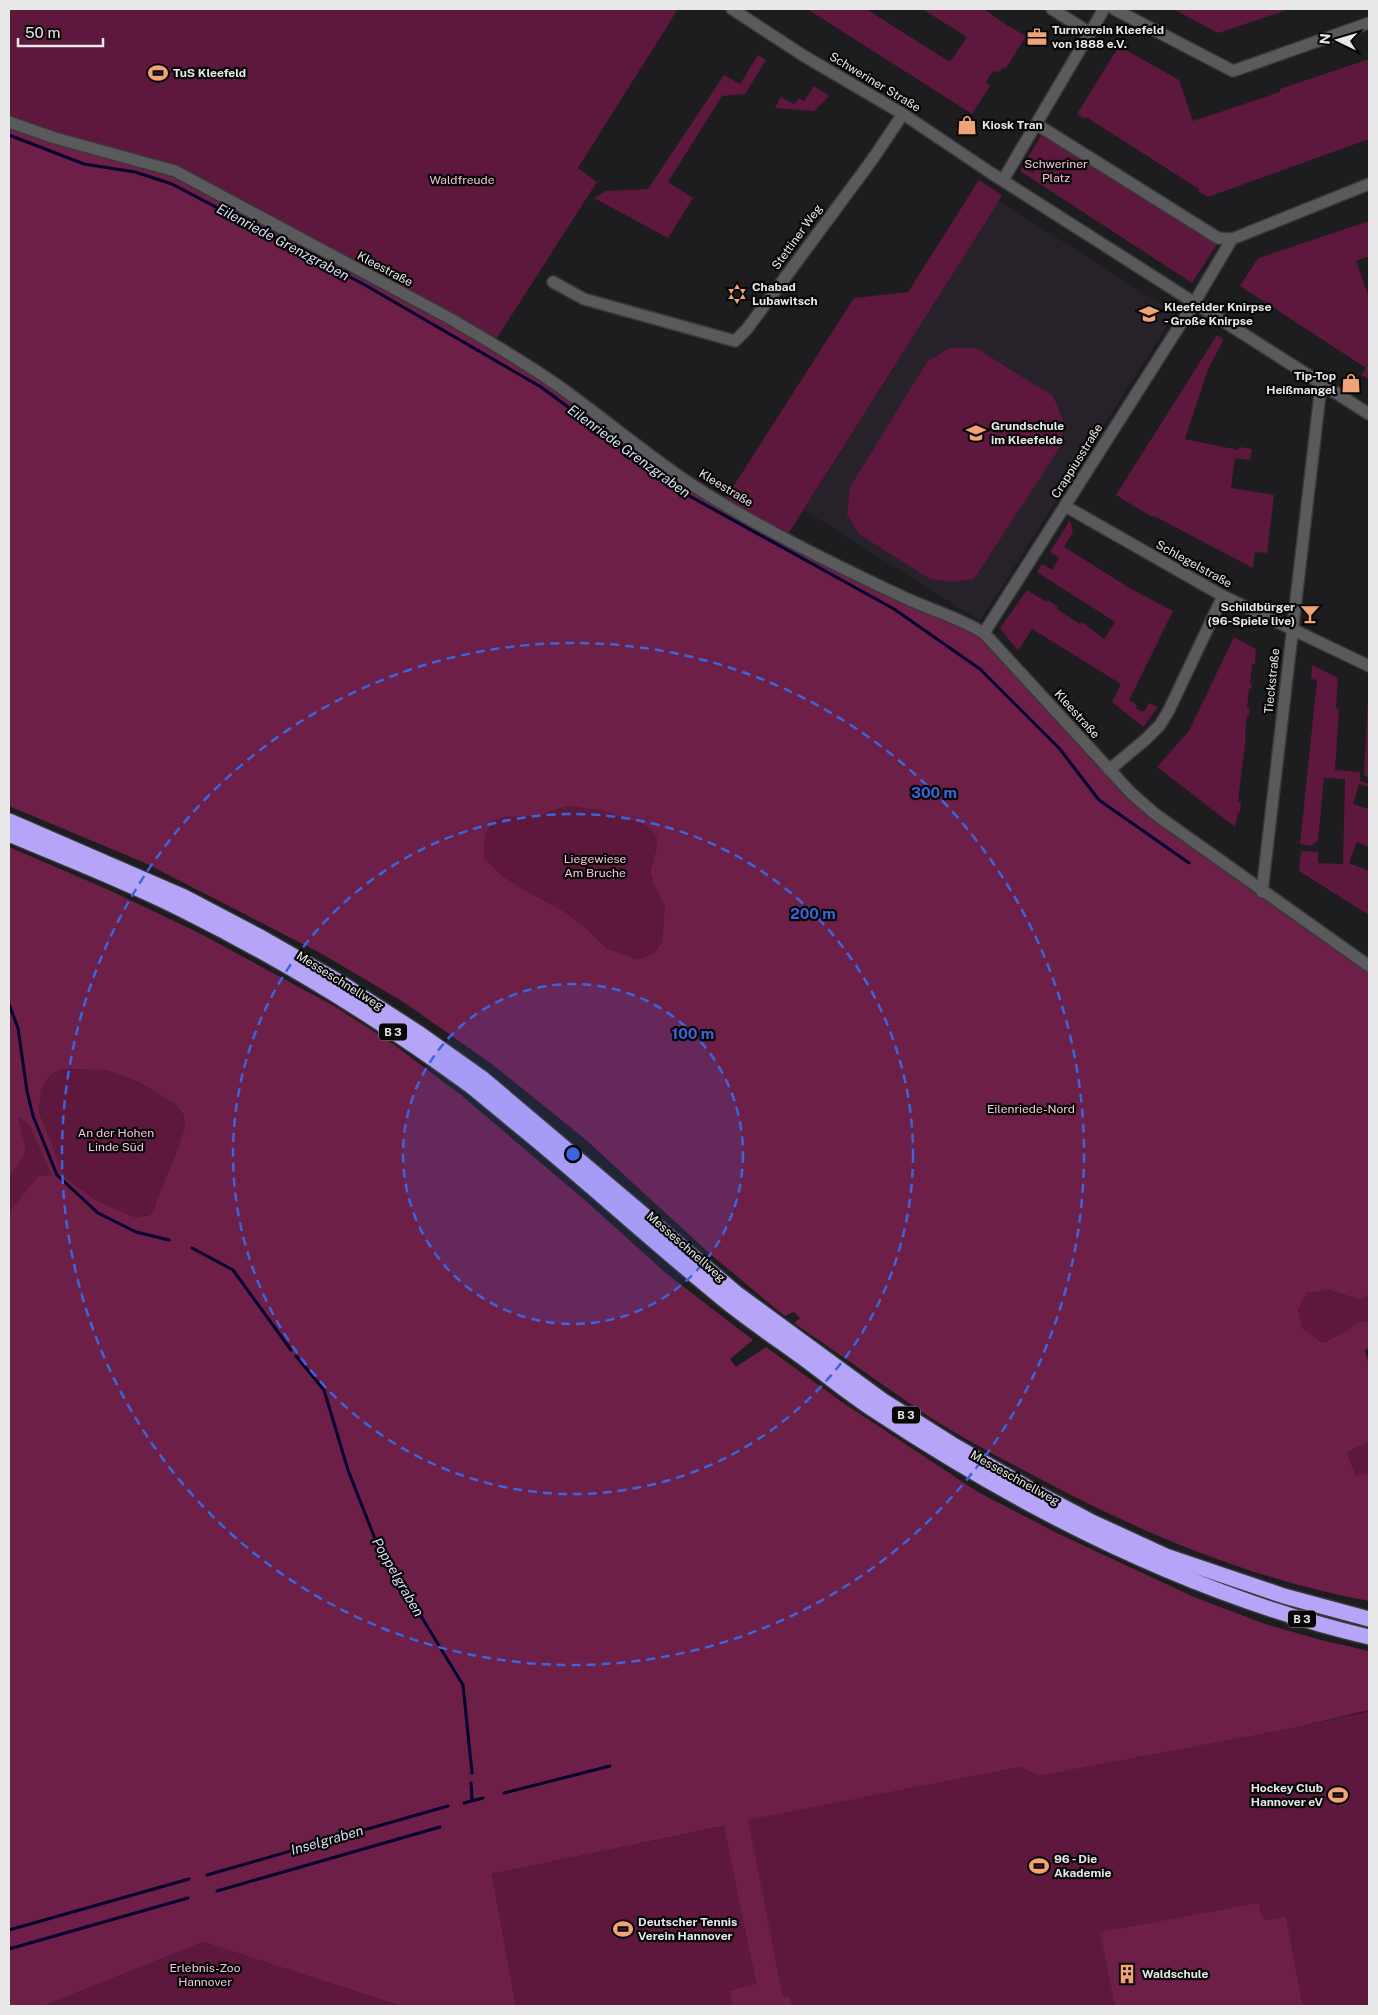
<svg xmlns="http://www.w3.org/2000/svg" width="1378" height="2015" viewBox="0 0 1378 2015" font-family="'Public Sans',sans-serif">
<style>
.built{fill:#272229}
.green{fill:#5e173d;fill-rule:evenodd}
.forest{fill:#6d1f48;fill-rule:evenodd}
.lines{fill:none;stroke-linecap:round;stroke-linejoin:round}
.stream{stroke:#05002f;stroke-width:3}
.street-casing{stroke:#39383a;stroke-width:14}
.highway-casing{stroke:#39383a;stroke-width:18}
.street{stroke:#5a595b;stroke-width:11}
.highway{stroke:#b6a4f9;stroke-width:15}
.ring{fill:none;stroke:#3c65db;stroke-width:2.5;stroke-dasharray:9 6}
.labels{text-anchor:middle;stroke-width:4.5;stroke-linejoin:round;paint-order:stroke}
.shield{fill:#070707;stroke:#a5a4a5;stroke-width:1}
.shield-label{font-size:11px;font-weight:bold;fill:#e9e8e9}
.poi-label{font-size:12px;font-weight:bold;fill:#e9e8e9;stroke:#070707;text-anchor:start}
.street-label{font-size:12px;fill:#e9e8e9;stroke:#070707}
.park-label{font-size:12px;fill:#f3c4d7;stroke:#070707}
.water-label{font-size:14px;font-style:italic;fill:#d6dbf1;stroke:#070707}
.centre{fill:#3c65db;stroke:#070707;stroke-width:2.5}
.ring-label{font-size:15px;text-anchor:middle;font-weight:bold;fill:#3c65db;stroke:#070707;stroke-width:4.5;stroke-linejoin:round;paint-order:stroke}
</style>
<rect width="100%" height="100%" fill="#1d1c1e"/>
<path class="built" d="M999,201L1175,313L980,621L804,510Z"/>
<g class="green">
<path d="M9,9H678L578,168L597,182L493,344L9,122Z"/>
<path d="M807,9H866L950,62L967,37L922,9H983L1006,24V25L1026,36L1006,68L1003,67L998,73L993,71L986,82L990,86L972,114Z"/>
<path d="M1173,9H1290L1218,33Z"/>
<path d="M1119,46L1179,80L1193,121L1280,92V89L1369,59V139L1208,197L1198,191L1199,189L1086,117L1085,119L1077,114Z"/>
<path d="M758,55L766,60L745,94L722,96L668,182L693,198L668,238L594,198L606,191L648,189L724,75L740,84Z"/>
<path d="M814,86L829,96L814,111L775,108L781,97L794,104L799,98L804,101Z"/>
<path d="M1043,132L1219,241L1192,283L1020,171ZM1029,157L1039,163L1033,173L1023,167Z"/>
<path d="M979,180L1002,195L999,201L785,539L722,504L854,298L908,292Z"/>
<path d="M1369,221V256L1356,261L1369,297V379L1361,375L1366,368L1240,286L1256,261L1259,258Z"/>
<path d="M1217,335L1223,339L1222,343L1208,369L1185,439L1238,450L1239,447L1252,449L1250,460L1235,458L1231,488L1274,495L1267,553L1255,552L1253,568L1154,516L1152,517L1116,495Z"/>
<path d="M949,348H976L1053,396L1063,420L1062,444L974,579L951,582L930,579L859,534L847,515L850,487L927,362Z"/>
<path d="M1070,520L1073,532L1064,547L1133,590L1173,611L1129,700L1137,705L1136,708L1142,712L1145,710L1149,703L1158,707L1143,727L1112,702L1121,684L1032,629L1018,651L1000,628L1027,590L1047,602L1048,600L1058,607L1057,609L1080,624L1082,622L1104,639L1115,622L1037,572L1042,564L1052,570L1059,558L1050,552Z"/>
<path d="M1234,637L1256,649L1255,664H1252L1250,683H1252L1251,689H1249L1247,708L1250,709L1249,715L1247,716L1245,732L1246,735L1238,802L1241,803L1240,812H1238L1235,827L1157,767L1189,731Z"/>
<path d="M1312,665L1338,678L1336,708L1339,709L1335,770L1360,772V781L1369,784V787L1359,784L1353,804L1369,809V847L1357,842L1349,863L1369,871V915L1299,871L1301,851L1318,852V863L1343,864L1345,779L1324,778L1318,840L1311,846L1300,844L1317,680L1311,679Z"/>
<path d="M1369,681V779L1364,774Z"/>
<path d="M567,806L604,811L645,825L657,837V845L650,872L655,888L666,905L662,942L653,954L636,959L606,948L583,925L562,910L521,888L501,875L484,857L485,835L494,821L508,816H539Z"/>
<path d="M63,1069L106,1070L138,1082L176,1105L183,1114L185,1126L179,1145L157,1199L154,1211L150,1215L135,1217L99,1202L65,1177L39,1112L41,1090L51,1074Z"/>
<path d="M18,1117L30,1126L51,1175L38,1176L9,1212V1178L25,1151Z"/>
<path d="M1329,1290L1361,1300L1369,1294V1321L1357,1322L1346,1331L1323,1343L1303,1329L1298,1310L1305,1293Z"/>
<path d="M1369,1441V1473L1356,1476L1347,1453Z"/>
<path d="M1369,1711V2006H1303L1286,1918L1267,1920L1261,1914L1259,1904L1101,1932L1115,2006H792L790,1996L783,1997L747,1820L1020,1767L1039,1776L1294,1728Z"/>
<path d="M725,1826L756,1985L729,1991L732,2006H516L492,1874Z"/>
<path d="M203,1942L401,2006H43Z"/>
</g>
<g class="forest">
<path d="M9,122L175,171L493,344L722,504L971,625L1131,793L1369,966V1294L1361,1300L1329,1290L1306,1293L1298,1310L1303,1329L1323,1343L1346,1331L1357,1322L1369,1321V1346L1365,1351L1369,1364V1441L1347,1453L1356,1476L1369,1473V1601C1254,1580 1146,1535 1044,1481C1004,1460 963,1439 925,1414C881,1384 838,1353 794,1323L800,1318L794,1312L785,1316L776,1309L709,1253L585,1139L493,1065L405,1003L324,955L145,863L9,806ZM567,806L604,811L645,825L657,837V845L650,872L655,888L665,905L662,942L653,954L636,959L606,948L583,925L562,910L521,888L501,875L484,857L485,835L494,821L508,816H539Z"/>
<path d="M9,847L109,890L199,933L334,1006L393,1044L461,1095L587,1202L667,1274L753,1340L730,1359L736,1367L766,1347L842,1402L978,1492L1059,1534L1194,1597L1265,1624L1321,1640L1369,1651V1710L1294,1728L1039,1776L1020,1767L748,1820L783,1997L790,1996L792,2006H732L729,1991L756,1984L724,1826L492,1874L516,2006H401L203,1942L43,2006H9V1212L38,1176L51,1175L30,1126L18,1117L26,1151L9,1178ZM63,1069L106,1070L138,1082L176,1105L183,1114L185,1126L179,1145L157,1199L154,1211L150,1215L135,1217L99,1202L65,1177L39,1112L41,1090L51,1074Z"/>
<path d="M1259,1903L1261,1914L1267,1920L1286,1917L1303,2006H1115L1100,1932Z"/>
</g>
<g class="lines">
<g class="stream">
<path d="M9,135L84,164L135,172L172,184L365,285L541,387L684,493L894,609L980,669L1059,748L1099,800L1189,863"/>
<path d="M9,1004L18,1028L27,1091L33,1116L57,1175L98,1213L136,1232L169,1240"/>
<path d="M192,1248L233,1270L291,1350"/>
<path d="M296,1356L324,1390L348,1470L377,1544L463,1685L472,1773"/>
<path d="M471,1783L472,1800"/>
<path d="M504,1793L610,1766"/>
<path d="M464,1803L483,1798"/>
<path d="M207,1875L448,1806"/>
<path d="M217,1891L440,1827"/>
<path d="M9,1930L189,1879"/>
<path d="M9,1949L188,1898"/>
</g>
<defs>
<g id="street">
<path d="M732,9L804,56L903,114L991,173L1369,414"/>
<path d="M1052,9L1090,33"/>
<path d="M1114,9L1233,71L1369,23"/>
<path d="M9,122L55,138L175,171L451,319C486,340 523,361 557,385C612,424 664,470 723,504C780,538 841,568 901,596C928,609 958,617 984,633L1131,793L1155,814L1369,966"/>
<path d="M1036,124L1218,238L1232,239"/>
<path d="M1003,180L1104,9"/>
<path d="M553,282L584,299L735,341L747,329L872,160L903,114"/>
<path d="M1065,506L1223,596L1369,666"/>
<path d="M984,633L1194,303L1232,239L1369,184"/>
<path d="M1109,770L1145,740L1160,725L1169,710L1223,596"/>
<path d="M1262,892L1320,394L1325,386"/>
</g>
<g id="highway">
<path d="M9,821L184,897L262,938L341,983L420,1034L482,1078L736,1293L882,1400L955,1446L1030,1489L1092,1522L1166,1556L1284,1596L1369,1619"/>
<path d="M9,834C68,859 128,882 185,911C285,961 381,1020 471,1086C490,1101 508,1117 527,1132C595,1188 660,1248 728,1303C753,1323 780,1341 806,1360C829,1377 852,1396 877,1412C1028,1512 1192,1595 1369,1637"/>
</g>
</defs>
<use href="#street" class="street-casing"/>
<use href="#highway" class="highway-casing"/>
<use href="#street" class="street"/>
<use href="#highway" class="highway"/>
</g>
<circle cx="573" cy="1154" r="170" fill="#3c65db" fill-opacity=".12"/>
<g class="ring">
<circle cx="573" cy="1154" r="170"/>
<circle cx="573" cy="1154" r="340"/>
<circle cx="573" cy="1154" r="511"/>
</g>
<defs>
<symbol id="office-bare" viewBox="-9 -9 18 18"><path d="M-6-3h4V-5.5h4V-3h4V5H-6ZM-1-4.5V-3h2v-1.5ZM-6 0V1H6V0Z" fill="#efa377" stroke="#070707" stroke-width="2.5" paint-order="stroke"/></symbol>
<symbol id="stadium-bare" viewBox="-9 -9 18 18"><path d="M0-5a6.5 5 0 1 0 0 10a6.5 5 0 1 0 0-10ZM-3.5-1.8h7v3.6h-7Z" fill="#efa377" stroke="#070707" stroke-width="2.5" paint-order="stroke"/></symbol>
<symbol id="shop-bare" viewBox="-9 -9 18 18"><path d="M-5-2.5h2.3a2.7 3.5 0 0 1 5.4 0H5L5.5 6h-11ZM-1.5-2.5h3a1.5 2.3 0 0 0-3 0Z" fill="#efa377" stroke="#070707" stroke-width="2.5" paint-order="stroke"/></symbol>
<symbol id="synagogue-bare" viewBox="-9 -9 18 18"><path d="M0-6.5L5.6 3.2H-5.6ZM0 6.5L5.6-3.2H-5.6Z" fill="#efa377" stroke="#070707" stroke-width="2.5" paint-order="stroke"/></symbol>
<symbol id="school-bare" viewBox="-9 -9 18 18"><path d="M0-5L7-2L0 1L-7-2ZM-4 1L0 2.5L4 1V4Q0 6-4 4Z" fill="#efa377" stroke="#070707" stroke-width="2.5" paint-order="stroke"/></symbol>
<symbol id="bar-bare" viewBox="-9 -9 18 18"><path d="M-6-5H6L.8 .8V4.5H3.5V6h-7V4.5H-.8V.8Z" fill="#efa377" stroke="#070707" stroke-width="2.5" paint-order="stroke"/></symbol>
<symbol id="building-bare" viewBox="-9 -9 18 18"><path d="M-4-6H4V6H1V3H-1V6H-4ZM-2.5-4.3h1.7v1.8h-1.7ZM.8-4.3h1.7v1.8H.8ZM-2.5-1h1.7V.8h-1.7ZM.8-1h1.7V.8H.8Z" fill="#efa377" stroke="#070707" stroke-width="2.5" paint-order="stroke"/></symbol>
</defs>
<g fill-rule="evenodd">
<use href="#office-bare" x="1023" y="23" width="28" height="28"/>
<use href="#stadium-bare" x="144" y="59" width="28" height="28"/>
<use href="#shop-bare" x="953" y="111" width="28" height="28"/>
<use href="#synagogue-bare" x="723" y="280" width="28" height="28"/>
<use href="#school-bare" x="1135" y="300" width="28" height="28"/>
<use href="#shop-bare" x="1337" y="369" width="28" height="28"/>
<use href="#school-bare" x="962" y="419" width="28" height="28"/>
<use href="#bar-bare" x="1296" y="600" width="28" height="28"/>
<use href="#stadium-bare" x="1324" y="1781" width="28" height="28"/>
<use href="#stadium-bare" x="1025" y="1852" width="28" height="28"/>
<use href="#stadium-bare" x="609" y="1915" width="28" height="28"/>
<use href="#building-bare" x="1113" y="1960" width="28" height="28"/>
</g>
<g class="labels">
<g class="shield">
<rect x="379" y="1023.5" width="28" height="17" rx="4"/>
<rect x="892" y="1406.5" width="28" height="17" rx="4"/>
<rect x="1288" y="1610.5" width="28" height="17" rx="4"/>
</g>
<g class="shield-label">
<text x="393" y="1036">B 3</text>
<text x="906" y="1419">B 3</text>
<text x="1302" y="1623">B 3</text>
</g>
<g class="poi-label">
<text x="1052" y="34">Turnverein Kleefeld<tspan x="1052" dy="14">von 1888 e.V.</tspan></text>
<text x="173" y="77">TuS Kleefeld</text>
<text x="982" y="129">Kiosk Tran</text>
<text x="752" y="291">Chabad<tspan x="752" dy="14">Lubawitsch</tspan></text>
<text x="1164" y="311">Kleefelder Knirpse<tspan x="1164" dy="14">- Große Knirpse</tspan></text>
<text x="1336" y="380" text-anchor="end">Tip-Top<tspan x="1336" dy="14">Heißmangel</tspan></text>
<text x="991" y="430">Grundschule<tspan x="991" dy="14">im Kleefelde</tspan></text>
<text x="1295" y="611" text-anchor="end">Schildbürger<tspan x="1295" dy="14">(96-Spiele live)</tspan></text>
<text x="1323" y="1792" text-anchor="end">Hockey Club<tspan x="1323" dy="14">Hannover eV</tspan></text>
<text x="1054" y="1863">96 - Die<tspan x="1054" dy="14">Akademie</tspan></text>
<text x="638" y="1926">Deutscher Tennis<tspan x="638" dy="14">Verein Hannover</tspan></text>
<text x="1142" y="1978">Waldschule</text>
</g>
<g class="street-label">
<text transform="translate(875 82) rotate(31)" y="4">Schweriner Straße</text>
<text transform="translate(797 237) rotate(-54)" y="4">Stettiner Weg</text>
<text transform="translate(385 269) rotate(28)" y="4">Kleestraße</text>
<text transform="translate(1077 461) rotate(-58)" y="4">Crappiusstraße</text>
<text transform="translate(726 488) rotate(31)" y="4">Kleestraße</text>
<text transform="translate(1194 564) rotate(29)" y="4">Schlegelstraße</text>
<text transform="translate(1272 681) rotate(-84)" y="4">Tieckstraße</text>
<text transform="translate(1077 714) rotate(48)" y="4">Kleestraße</text>
<text transform="translate(340 981) rotate(32)" y="4">Messeschnellweg</text>
<text transform="translate(686 1247) rotate(41)" y="4">Messeschnellweg</text>
<text transform="translate(1015 1478) rotate(29)" y="4">Messeschnellweg</text>
</g>
<g class="park-label">
<text x="1056" y="168">Schweriner<tspan x="1056" dy="14">Platz</tspan></text>
<text x="462" y="184">Waldfreude</text>
<text x="595" y="863">Liegewiese<tspan x="595" dy="14">Am Bruche</tspan></text>
<text x="1031" y="1113">Eilenriede-Nord</text>
<text x="116" y="1137">An der Hohen<tspan x="116" dy="14">Linde Süd</tspan></text>
<text x="205" y="1972">Erlebnis-Zoo<tspan x="205" dy="14">Hannover</tspan></text>
</g>
<g class="water-label">
<text transform="translate(283 242) rotate(28)" y="5">Eilenriede Grenzgraben</text>
<text transform="translate(629 451) rotate(36)" y="5">Eilenriede Grenzgraben</text>
<text transform="translate(398 1577) rotate(60)" y="5">Poppelgraben</text>
<text transform="translate(327 1840) rotate(-16)" y="5">Inselgraben</text>
</g>
</g>
<circle cx="573" cy="1154" r="8" class="centre"/>
<g class="ring-label">
<text x="934" y="798">300 m</text>
<text x="813" y="919">200 m</text>
<text x="693" y="1039">100 m</text>
</g>
<rect width="1378" height="2015" fill="none" stroke="#e9e8e9" stroke-width="20"/>
<g transform="translate(1338 40) rotate(275)" stroke="#070707" stroke-width="4" paint-order="stroke">
<path d="M0-4L9 19L0 12L-9 19Z" fill="#e9e8e9"/>
<text y="-8" font-size="14" font-weight="bold" text-anchor="middle" fill="#e9e8e9">N</text>
</g>
<path d="M18 38v8h85v-8" fill="none" stroke="#e9e8e9" stroke-width="2.5"/>
<text x="25" y="38" font-size="15" fill="#e9e8e9" stroke="#070707" stroke-width="4" paint-order="stroke">50 m</text>
</svg>
